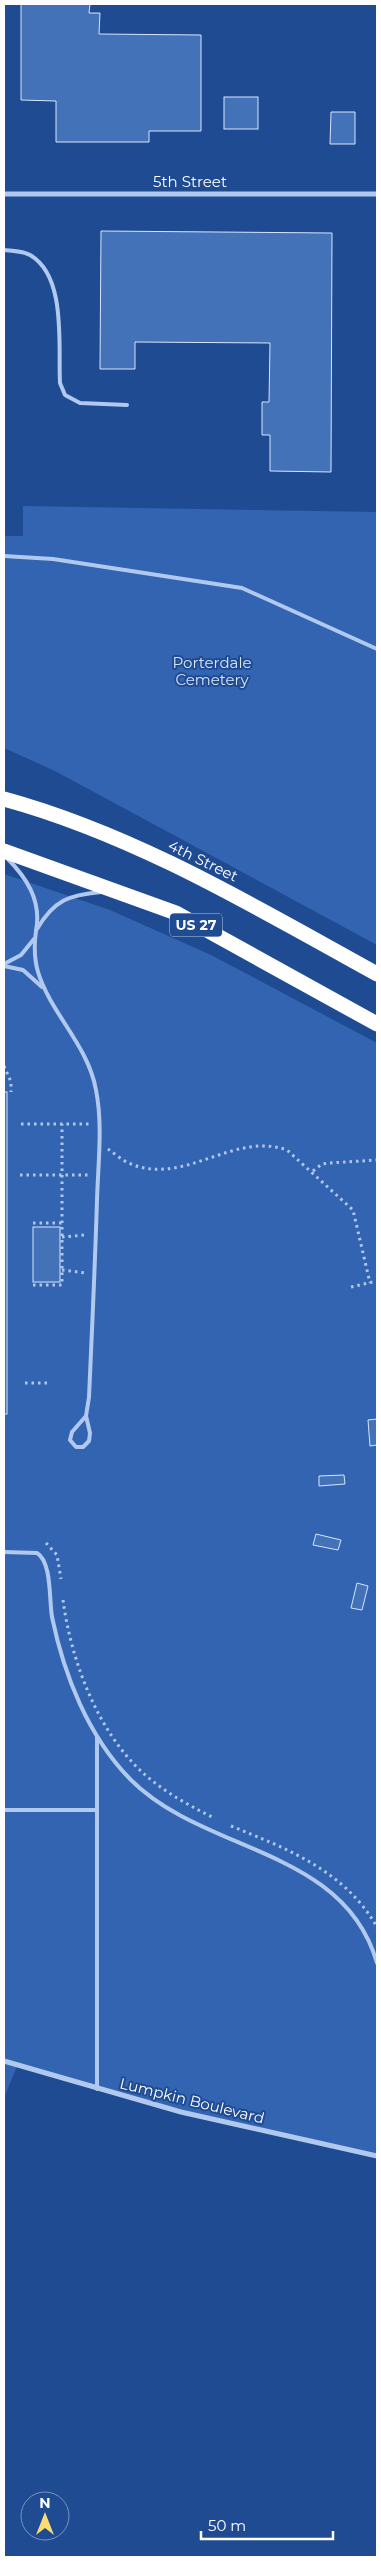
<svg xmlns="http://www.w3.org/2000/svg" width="381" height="2561" viewBox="0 0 381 2561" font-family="Montserrat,sans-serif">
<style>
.green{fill:#3264b1}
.building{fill:#4372b9;stroke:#d7e5fa}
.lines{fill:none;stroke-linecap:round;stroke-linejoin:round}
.path{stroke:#b1c9ee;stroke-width:3;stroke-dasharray:2.5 4;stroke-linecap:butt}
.lane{stroke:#b1c9ee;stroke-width:4}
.street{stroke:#b1c9ee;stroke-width:5}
.highway{stroke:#fff;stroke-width:15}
.labels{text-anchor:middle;stroke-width:4;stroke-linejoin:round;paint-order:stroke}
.shield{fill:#1f4b93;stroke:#bcc9df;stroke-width:1}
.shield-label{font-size:14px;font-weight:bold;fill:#fff}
.street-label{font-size:15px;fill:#fff;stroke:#1f4b93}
.park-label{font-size:15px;fill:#d7e5fa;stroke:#1f4b93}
</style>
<rect width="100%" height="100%" fill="#1f4b93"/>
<g class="green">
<path d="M23,506L377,512V945L55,771L4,748V536H23Z"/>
<path d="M4,874L110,910L211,955L377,1043V2156L255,2130L17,2066L4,2098Z"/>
</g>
<g class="building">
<path d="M21,4H90L89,13H100L99,34L201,35V131H149V142H56V101L21,100Z"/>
<rect x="224" y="97" width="34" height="32"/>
<path d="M331,112H355V144H330Z"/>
<path d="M101,231L332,233L331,472L270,471V435H262V402H269L270,343L135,342V369H100Z"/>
<rect x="4" y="1092" width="3" height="322"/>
<rect x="33" y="1227" width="27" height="55"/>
<path d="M377,1419V1445L370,1446L368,1420Z"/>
<path d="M344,1475L345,1484L319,1486V1476Z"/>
<path d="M316,1534L341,1540L338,1550L313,1545Z"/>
<path d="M357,1583L368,1586L362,1610L351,1608Z"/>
</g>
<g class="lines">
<g class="path">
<path d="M4,1066L11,1082V1092"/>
<path d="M21,1124H90"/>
<path d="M108,1149C115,1154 123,1161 131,1164C185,1186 234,1131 287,1150L353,1210L370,1283"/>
<path d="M313,1171L322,1164L329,1163L377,1160"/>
<path d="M20,1175H90"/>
<path d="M33,1223H62"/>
<path d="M62,1237L85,1235"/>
<path d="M62,1270L86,1273"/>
<path d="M33,1285H62V1124"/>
<path d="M351,1287L377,1281"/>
<path d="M25,1383H50"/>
<path d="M46,1543L57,1555L61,1579"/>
<path d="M63,1600C71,1660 97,1731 143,1773C164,1792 190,1806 214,1818"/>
<path d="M231,1826C288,1849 345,1871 377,1927"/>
</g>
<g class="lane">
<path d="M4,250C12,251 23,251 30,255C67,276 58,347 60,383L65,395L80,403L127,405"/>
<path d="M4,556L53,559L242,588L377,649"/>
<path d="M6,857C26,877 42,900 36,931C34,945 34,958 38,972C51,1014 88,1045 96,1090C103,1125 98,1164 97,1200C95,1266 92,1331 89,1397L86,1416L72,1432L70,1440L76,1447H83L89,1441L90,1433L86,1416"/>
<path d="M37,929C54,900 69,895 101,892"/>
<path d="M4,964L21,955L34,939"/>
<path d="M4,966L23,970L42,987"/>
<path d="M4,1552L37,1553C52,1562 49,1600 52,1617C64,1675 88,1736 130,1779C204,1854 344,1847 377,1963"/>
<path d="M4,1810H97"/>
<path d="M97,2089V1737"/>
</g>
<g class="street">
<path d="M4,194H377"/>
<path d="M4,2061L181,2112L377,2156"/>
</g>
<g class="highway">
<path d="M4,799C136,835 257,908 377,974"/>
<path d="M4,851L176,913L377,1024"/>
</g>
</g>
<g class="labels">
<rect class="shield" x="170" y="913.5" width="52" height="23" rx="4"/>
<g class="shield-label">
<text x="196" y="930">US 27</text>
</g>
<g class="street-label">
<text x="190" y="187">5th Street</text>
<text transform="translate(203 861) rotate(26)" y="5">4th Street</text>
<text transform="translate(192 2101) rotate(14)" y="5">Lumpkin Boulevard</text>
</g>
<g class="park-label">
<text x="212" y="668">Porterdale<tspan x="212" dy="17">Cemetery</tspan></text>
</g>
</g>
<rect width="381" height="2561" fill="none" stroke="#ffffff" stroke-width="10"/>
<g transform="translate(45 2516)"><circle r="24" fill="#1f4b93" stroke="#7993be"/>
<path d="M0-4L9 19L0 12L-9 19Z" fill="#fcdb71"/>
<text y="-8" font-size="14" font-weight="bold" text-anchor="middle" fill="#ffffff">N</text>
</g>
<path d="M201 2531v8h132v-8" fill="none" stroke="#ffffff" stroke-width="2.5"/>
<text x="208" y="2531" font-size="15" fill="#ffffff" stroke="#1f4b93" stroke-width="4" paint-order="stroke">50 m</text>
</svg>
